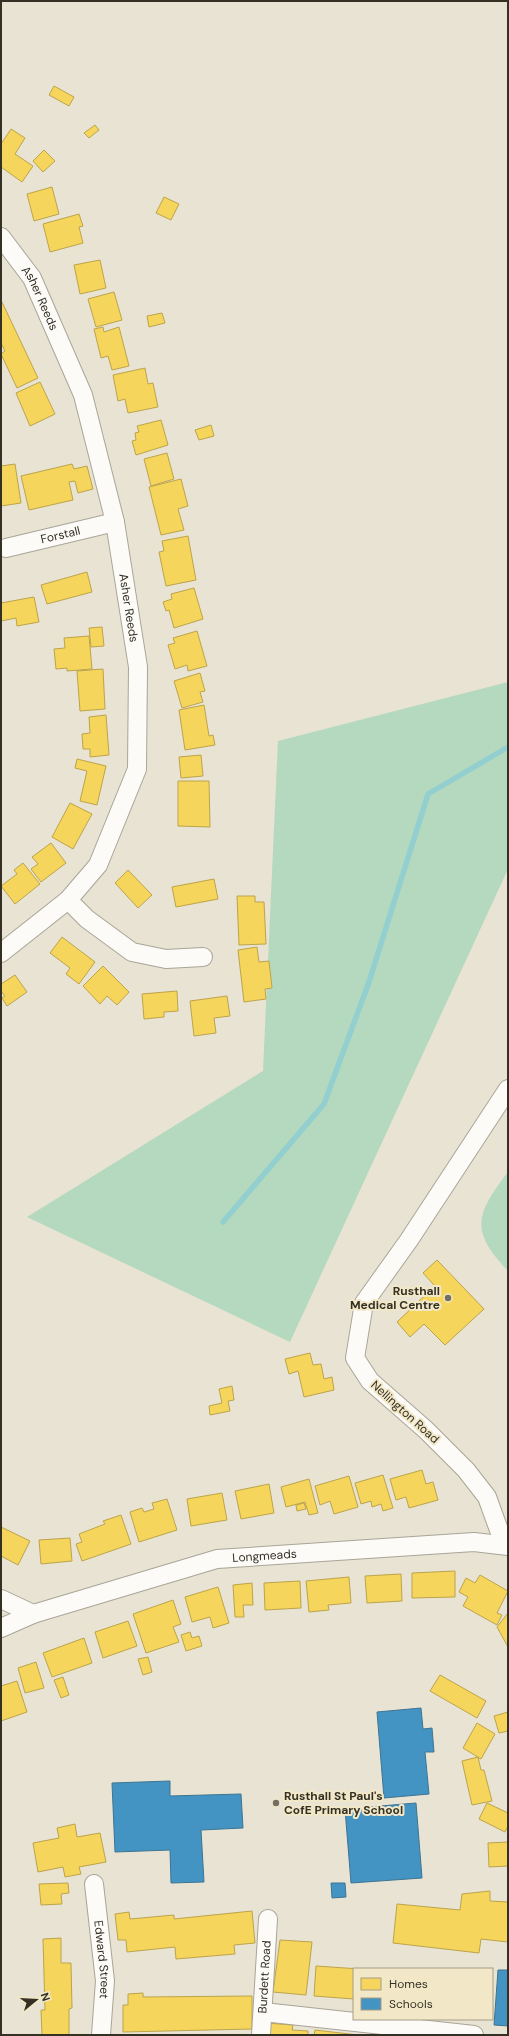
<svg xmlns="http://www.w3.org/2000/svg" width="509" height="2036" viewBox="0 0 509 2036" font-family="'DM Sans',sans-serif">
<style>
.green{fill:#b4d9bf}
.homes{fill:#f6d55c;stroke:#bca44b}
.schools{fill:#4393c3;stroke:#3e7593}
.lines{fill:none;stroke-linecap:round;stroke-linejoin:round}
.stream{stroke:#93cfcf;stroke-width:5.5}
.minor-casing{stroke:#a9a597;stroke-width:20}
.minor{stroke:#fcfbf8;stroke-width:18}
.poi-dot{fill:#736f61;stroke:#f2e8c8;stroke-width:1.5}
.labels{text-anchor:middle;stroke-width:4;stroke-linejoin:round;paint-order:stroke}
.street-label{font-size:12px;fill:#343024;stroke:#f2e8c8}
.poi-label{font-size:12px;font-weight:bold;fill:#343024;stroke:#f2e8c8;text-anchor:end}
</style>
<rect width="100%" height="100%" fill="#e8e3d2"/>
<g class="green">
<path d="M508,682V869L290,1342L27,1217L263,1071L278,741Z"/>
<path d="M508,1172V1271C469,1230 476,1214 508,1172Z"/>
</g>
<g class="homes">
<path d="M54,86L74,97L69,106L49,95Z"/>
<path d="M95,125L99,130L89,138L84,133Z"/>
<path d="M11,129L25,138L15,154L33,166L22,182L1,167V144Z"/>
<path d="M44,150L55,161L43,172L33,161Z"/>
<path d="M52,187L59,214L34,221L27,194Z"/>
<path d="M164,197L179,204L171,220L156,213Z"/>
<path d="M79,214L83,226L79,227L83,243L50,252L43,224Z"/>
<path d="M100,260L106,288L80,294L74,265Z"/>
<path d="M114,292L122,320L96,327L88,299Z"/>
<path d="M1,300L38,378L17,388L1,354L5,351L1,343Z"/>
<path d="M162,313L165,323L149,327L147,316Z"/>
<path d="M103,327L104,332L119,327L129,366L112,370L108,356L101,358L94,329Z"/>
<path d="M145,368L148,384L153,383L158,407L128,413L125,399L118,401L113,375Z"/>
<path d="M40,382L55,414L30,426L16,393Z"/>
<path d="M161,420L168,445L136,455L132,441L136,440L135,433L139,432L137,426Z"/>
<path d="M211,425L214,436L199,440L195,430Z"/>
<path d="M167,453L174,479L151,486L144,459Z"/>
<path d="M15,464L21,503L1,506V466Z"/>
<path d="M72,464L74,469L87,466L93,489L78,493L75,481L69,482L73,500L29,510L21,476Z"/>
<path d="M181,479L188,506L178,509L184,530L161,535L149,487Z"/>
<path d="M188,536L196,580L166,586L159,552L164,551L162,541Z"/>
<path d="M87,572L92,592L47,604L41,585Z"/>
<path d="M194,588L203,619L174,628L169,610L166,611L163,602L172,599L171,594Z"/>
<path d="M34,597L39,622L17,626L16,618L1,621V603Z"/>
<path d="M102,627L104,646L91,647L89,628Z"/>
<path d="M197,631L207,666L188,671L187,665L175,669L168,645L175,643L173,638Z"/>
<path d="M89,636L92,669L67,671V668L56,669L54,649L65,648L64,638Z"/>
<path d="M103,669L105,709L80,711L77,671Z"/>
<path d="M200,673L205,691L200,692L203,702L182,708L174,681Z"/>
<path d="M204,705L209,736L213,735L215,745L185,750L179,710Z"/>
<path d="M106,715L109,755L90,757V749H83L82,734L90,733L89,717Z"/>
<path d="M201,755L203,776L181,778L179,757Z"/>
<path d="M77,759L106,766L97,805L80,801L87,771L75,768Z"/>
<path d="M178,781H209L210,827L178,826Z"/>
<path d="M70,803L92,814L73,849L52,837Z"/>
<path d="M51,843L66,863L41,882L31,869L38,864L32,857Z"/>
<path d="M23,863L40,884L15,904L1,886L17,874L14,870Z"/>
<path d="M128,870L152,895L138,908L115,883Z"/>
<path d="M214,879L218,899L176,907L172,887Z"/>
<path d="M237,896H255V902H264L266,944L239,945Z"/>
<path d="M62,937L95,962L79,984L66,974L70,968L50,953Z"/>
<path d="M257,947L259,962L269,961L272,988L265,989L266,999L244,1002L238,950Z"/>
<path d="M103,966L129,992L117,1005L107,996L100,1004L83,986Z"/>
<path d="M15,975L27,992L7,1006L2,998L5,996L1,991V984Z"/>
<path d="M177,991L178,1011L164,1012V1017L144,1019L142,994Z"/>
<path d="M227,996L230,1016L214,1018L216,1033L194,1036L190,1001Z"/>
<path d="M437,1260L484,1309L445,1345L424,1324L410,1337L397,1322L435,1286L423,1273Z"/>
<path d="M310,1353L313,1365L321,1364L324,1379L332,1377L334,1390L304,1397L298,1371L289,1374L285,1359Z"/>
<path d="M232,1386L234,1400L228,1401L230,1411L210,1415L209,1406L222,1403L219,1389Z"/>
<path d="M422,1470L426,1484L433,1482L438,1500L409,1508L406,1497L396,1500L390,1479Z"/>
<path d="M383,1475L393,1508L383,1511L381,1504L372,1507L371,1501L361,1504L355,1483Z"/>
<path d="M349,1476L358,1507L334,1514L330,1501L320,1505L315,1486Z"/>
<path d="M309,1479L318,1513L309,1515L305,1502L286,1507L281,1487Z"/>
<path d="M269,1484L274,1513L241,1519L235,1491Z"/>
<path d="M222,1493L227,1520L191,1526L187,1499Z"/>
<path d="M167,1499L177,1530L139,1542L130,1512L142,1508L144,1512L154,1509L152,1503Z"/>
<path d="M304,1503L306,1509L297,1511L296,1505Z"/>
<path d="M121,1515L131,1544L82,1561L76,1544L82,1542L79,1534L105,1524L103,1521Z"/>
<path d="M1,1527L30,1541L18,1565L1,1556Z"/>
<path d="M70,1538L72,1561L41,1564L39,1540Z"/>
<path d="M455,1571V1597L412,1598V1573Z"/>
<path d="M401,1574L402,1601L367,1603L365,1576Z"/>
<path d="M480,1575L508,1591L497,1613L502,1615L497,1625L463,1606L468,1597L459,1592L466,1578L475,1583Z"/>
<path d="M349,1577L351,1603L328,1605L329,1610L309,1612L306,1581Z"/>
<path d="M300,1581L301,1608L265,1610L264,1583Z"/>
<path d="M252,1583L253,1605H243L244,1617H235L233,1585Z"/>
<path d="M218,1587L229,1623L213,1628L210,1617L192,1622L185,1597Z"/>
<path d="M173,1600L181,1624L173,1627L179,1642L146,1653L133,1614Z"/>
<path d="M508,1613V1647L497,1627Z"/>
<path d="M128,1621L137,1646L103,1658L95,1632Z"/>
<path d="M190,1632L192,1638L199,1636L202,1646L186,1651L181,1635Z"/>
<path d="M84,1638L92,1663L52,1677L43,1653Z"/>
<path d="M148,1657L152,1672L143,1675L138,1659Z"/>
<path d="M36,1662L44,1688L25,1693L18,1668Z"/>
<path d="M440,1675L486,1701L477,1718L430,1691Z"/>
<path d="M63,1677L69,1695L61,1698L54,1680Z"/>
<path d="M17,1681L27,1712L1,1721V1686Z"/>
<path d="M508,1712V1731L499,1733L494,1716Z"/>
<path d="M477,1723L495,1734L481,1759L463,1748Z"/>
<path d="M478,1757L481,1770H484L492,1801L472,1805L462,1761Z"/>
<path d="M487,1803L508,1813V1826L505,1832L479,1819Z"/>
<path d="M75,1824L77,1837L100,1833L106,1862L79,1867L81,1874L65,1877L63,1867L38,1872L33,1843L59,1838L57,1828Z"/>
<path d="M508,1842V1866L489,1867L488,1843Z"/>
<path d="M68,1883L69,1893L61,1894L62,1904L41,1905L39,1884Z"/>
<path d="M490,1891V1901L508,1902V1942L481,1939L479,1953L393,1943L397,1904L460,1910L462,1894Z"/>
<path d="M252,1911L255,1943L234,1945L235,1954L176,1959L175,1947L127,1952L126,1940H118L115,1914L129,1912L130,1919L174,1915V1919Z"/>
<path d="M61,1938V1963H71L72,2008L69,2009V2035H42L41,2010H45L43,1939Z"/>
<path d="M280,1940L312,1942L306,1995L273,1992Z"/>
<path d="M316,1966L360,1969H354V1999L314,1996Z"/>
<path d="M143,1993V1997L252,1996V2029L123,2032V2005H128V1994Z"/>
<path d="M266,2023L293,2025L292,2030L308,2031V2035H266Z"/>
<path d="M315,2030L358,2035H314Z"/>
</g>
<g class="schools">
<path d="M421,1708L423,1729L432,1728L434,1752H425L429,1794L384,1798L377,1712Z"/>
<path d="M170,1781V1796L241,1794L243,1828L201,1830L204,1882L171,1883L170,1850L115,1852L112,1783Z"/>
<path d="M416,1803L422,1878L351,1883L345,1809Z"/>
<path d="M331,1883H345L346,1897L332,1898Z"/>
<path d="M498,1970H508V2026L494,2025Z"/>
</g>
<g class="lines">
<path class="stream" d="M223,1222L324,1104L369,982L428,794L508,747"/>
<defs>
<g id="minor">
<path id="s1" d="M1,237L32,278L83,395L115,522L138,667L137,769L98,865L68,900L1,953"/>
<path id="s2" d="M6,548L115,522"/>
<path d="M68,900L87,919L132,952L166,959L203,957"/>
<path d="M504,1544L487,1497L466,1470L426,1430L370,1381L355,1358L364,1303L409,1240L508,1089"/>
<path id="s3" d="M1,1599L33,1614L217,1559L474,1542L508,1546"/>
<path d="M1,1628L33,1614"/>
<path id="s4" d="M94,1884L105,1981L101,2035"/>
<path d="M263,2012L474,2035"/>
<path id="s5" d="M261,2035L268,1919"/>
</g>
</defs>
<use href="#minor" class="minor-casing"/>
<use href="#minor" class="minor"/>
</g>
<g class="poi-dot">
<circle cx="448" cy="1298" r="4"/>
<circle cx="276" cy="1803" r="4"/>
</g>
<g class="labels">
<g class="street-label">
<text dy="4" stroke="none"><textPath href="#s1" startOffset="73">Asher Reeds</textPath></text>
<text dy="4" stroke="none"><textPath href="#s2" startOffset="56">Forstall</textPath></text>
<text dy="4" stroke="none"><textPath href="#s1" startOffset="397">Asher Reeds</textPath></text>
<text transform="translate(405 1412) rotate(42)" y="4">Nellington Road</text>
<text dy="4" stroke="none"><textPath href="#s3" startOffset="275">Longmeads</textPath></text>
<text dy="4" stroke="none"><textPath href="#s4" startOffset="76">Edward Street</textPath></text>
<text dy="4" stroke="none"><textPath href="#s5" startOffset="58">Burdett Road</textPath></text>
</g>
<g class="poi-label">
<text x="440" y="1295">Rusthall<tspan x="440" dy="14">Medical Centre</tspan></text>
<text x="284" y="1800" text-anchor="start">Rusthall St Paul's<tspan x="284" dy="14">CofE Primary School</tspan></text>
</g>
</g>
<rect width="509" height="2036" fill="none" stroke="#343024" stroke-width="4"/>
<rect x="353" y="1968" width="140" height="52" fill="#f2e8c8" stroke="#a69e86"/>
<rect x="361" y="1978" width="20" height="12" fill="#f6d55c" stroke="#a69e86"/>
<text x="389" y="1988" font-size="12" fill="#343024">Homes</text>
<rect x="361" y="1998" width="20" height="12" fill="#4393c3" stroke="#a69e86"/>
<text x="389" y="2008" font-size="12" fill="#343024">Schools</text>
<g transform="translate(36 2000) rotate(72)" stroke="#f2e8c8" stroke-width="3" paint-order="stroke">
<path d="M0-3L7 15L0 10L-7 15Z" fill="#343024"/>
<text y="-6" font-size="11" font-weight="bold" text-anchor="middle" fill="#343024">N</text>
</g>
</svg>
